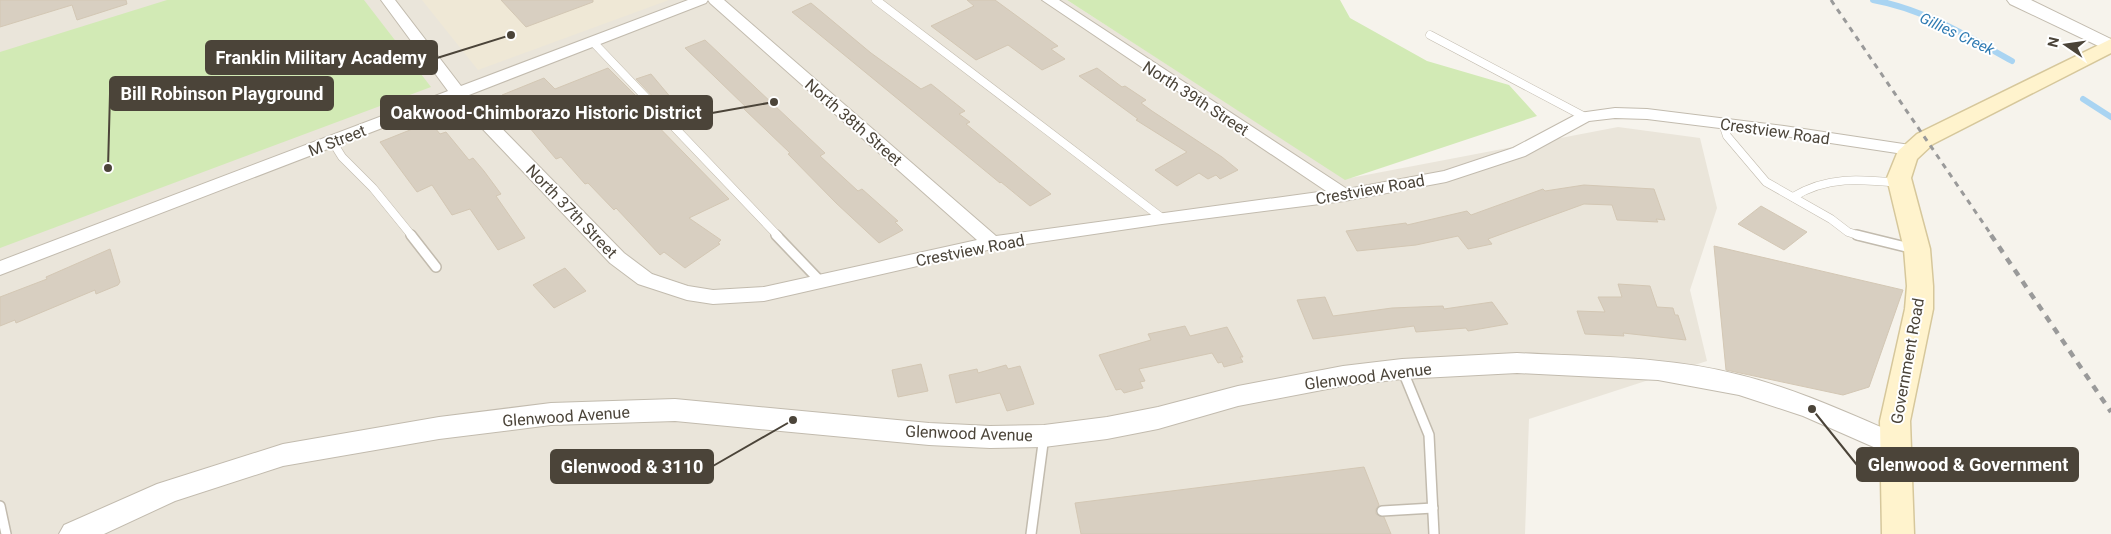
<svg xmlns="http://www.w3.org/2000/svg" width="2111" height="534" viewBox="0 0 2111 534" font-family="Roboto,sans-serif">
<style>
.residential{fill:#eae5da}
.education{fill:#efe8d6}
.green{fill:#d2eab5}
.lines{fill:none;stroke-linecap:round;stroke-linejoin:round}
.stream{stroke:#a9d4f2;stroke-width:6}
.building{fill:#d8cfc1;stroke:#d3c7b4}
.service-far1-casing{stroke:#c2bbae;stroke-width:9}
.service-casing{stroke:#c2bbae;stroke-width:12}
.minor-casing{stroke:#c2bbae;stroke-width:2}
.tertiary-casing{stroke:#c2bbae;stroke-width:2}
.secondary-casing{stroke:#d6c79b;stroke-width:3}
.service-far1{stroke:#fff;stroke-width:8}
.service{stroke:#fff;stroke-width:9}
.minor{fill:#fff;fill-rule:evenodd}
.tertiary{fill:#fff;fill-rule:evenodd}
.secondary{fill:#fff3cd;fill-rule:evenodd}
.rail-far1{stroke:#9a9a9a;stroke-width:3;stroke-dasharray:5.5 5.5;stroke-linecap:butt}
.rail{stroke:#9a9a9a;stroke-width:4.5;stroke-dasharray:7 7;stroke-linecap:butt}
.labels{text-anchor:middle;stroke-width:4;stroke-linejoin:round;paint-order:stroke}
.far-water-label{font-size:15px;font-style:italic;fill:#2e7ab2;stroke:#fff}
.street-label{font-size:16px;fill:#4b4439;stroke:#fff}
.leader{fill:none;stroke:#4b4439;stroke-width:2}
.callout-dot{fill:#4b4439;stroke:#fff;stroke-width:2}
.callout{fill:#4b4439;stroke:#4b4439;stroke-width:2}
.callout-label{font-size:18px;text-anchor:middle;font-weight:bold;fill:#fff}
</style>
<rect width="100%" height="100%" fill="#f6f3ec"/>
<path class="residential" d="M0,0H1067L1345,179L1618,127L1700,138L1717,208L1690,290L1707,361L1529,419L1525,534H0Z"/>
<path class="education" d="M422,0H669L478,70Z"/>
<g class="green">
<path d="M167,0H364L431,87L0,248V52Z"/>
<path d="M1067,0H1340L1350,18L1427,61L1509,85L1537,116L1345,180Z"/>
</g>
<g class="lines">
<g class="stream">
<path d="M1873,0C1924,9 1967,36 2012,61"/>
<path d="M2083,99L2111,117"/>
</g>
</g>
<g class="building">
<path d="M0,0H126L127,4L77,20L72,5L0,27Z"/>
<path d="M501,0H593V2L526,27Z"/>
<path d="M967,0H995L1058,46L1051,49L1065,59L1042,70L1008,45L976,60L931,26L974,6Z"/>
<path d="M811,3L871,53L921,89L931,84L965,111L959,114L970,122L966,124L1051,194L1030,206L1001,182L1000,183L792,12Z"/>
<path d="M705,40L825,153L820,156L858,191L862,189L898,221L895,222L903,230L879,243L836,203L788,154L790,153L744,109L747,108L685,48Z"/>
<path d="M608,68L648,108L642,110L729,199L689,218L721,240L718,243L720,244L685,268L664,252L660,255L616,208L614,210L588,183L585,184L561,157L556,159L502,95L544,78L555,89Z"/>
<path d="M1097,68L1122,87L1125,86L1146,100L1141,103L1152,111L1222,157L1238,170L1220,179L1216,175L1208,179L1199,173L1177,186L1155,170L1187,152L1136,120L1138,119L1079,76Z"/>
<path d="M651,74L672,99L660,104L636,79Z"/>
<path d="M430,122L440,134L446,132L469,160L473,158L484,171L501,194L496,196L525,238L498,250L470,209L452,215L432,185L417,192L380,142Z"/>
<path d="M1584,185L1654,189L1665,220L1656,219L1658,222L1617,220L1612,205L1584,204L1488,239L1492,244L1468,249L1458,236L1416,245L1357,251L1346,231L1406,223L1407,225L1467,211L1471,215L1543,189L1545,191Z"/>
<path d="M1761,206L1807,232L1784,250L1738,224Z"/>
<path d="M1714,246L1903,290L1869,387L1843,395L1726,370Z"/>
<path d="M110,249L120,282L118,285L96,294L95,290L16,323L15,320L0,326V297L47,279L46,277Z"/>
<path d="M565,268L586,291L554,308L533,285Z"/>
<path d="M1618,284L1650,286L1657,307L1673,308L1675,315H1678L1686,340L1623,333L1624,336L1585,334L1577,311L1605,312L1598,297H1622Z"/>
<path d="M1325,297L1333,316L1392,308L1443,306L1444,309L1492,302L1508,324L1468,331L1466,328L1416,332L1414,326L1313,339L1297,300Z"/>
<path d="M1185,326L1190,336L1227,327L1243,357H1240L1243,362L1224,367L1222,362L1218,363L1212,353L1139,369L1145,381L1140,382L1143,388L1124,393L1121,389L1116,390L1099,355L1151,340L1148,334Z"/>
<path d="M921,364L928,391L898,397L892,370Z"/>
<path d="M1006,365L1008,369L1020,366L1034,404L1007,411L1000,393L956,403L949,375L977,369L978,373Z"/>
<path d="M1364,467L1379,505L1376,509V514L1384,517L1391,534H1081L1075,503Z"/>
</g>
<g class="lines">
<defs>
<g id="service-far1">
<path d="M876,0L1162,218"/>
<path d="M1430,35L1585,117"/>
<path d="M593,42L778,236"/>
<path d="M1723,124L1727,136L1766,182L1831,219L1848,232L1860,236"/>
<path d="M332,141L342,157L373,188L412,236"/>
<path d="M1793,197C1827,176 1861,179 1899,183"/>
</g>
<g id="service">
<path d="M411,235L436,267"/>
<path d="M776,235L821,282"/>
<path d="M1857,235L1914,249"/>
<path d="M1402,369L1429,435L1434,534"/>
<path d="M0,506L6,534"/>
<path d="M1382,511L1433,508"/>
<path d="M1031,534L1044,436"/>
</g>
<path id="minor" d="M381,0H395L461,86L688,0H724L996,236L1326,191L1042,0H1059L1347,189L1444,171L1513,148L1579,113L1615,108L1647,109L1784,126L1910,145L1916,146L1918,150L1916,154L1910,155L1784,136L1647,119L1615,118L1589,121L1525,156L1446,182L1344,201L1162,224L992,249L764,301L713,304L687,300L638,284L610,263L455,100L0,275V261L448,91ZM708,0L710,3L977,240L764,287L713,290L688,286L652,274L624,253L469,95L706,3Z"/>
<g id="tertiary">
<path d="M2007,0H2031L2111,39V52L2010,4Z"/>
<path d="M1517,353C1591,357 1667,356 1740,375C1797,389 1850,414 1904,437L1908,445L1904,453L1894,456L1803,416L1739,395L1658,380L1517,373L1402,379L1343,386L1238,406L1158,429L1107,439L1044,447L990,448L929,445L675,421L551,425L439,439L283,466L175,501L104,534H59L64,525L157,484L283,444L439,417L551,403L675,399L929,423L990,426L1044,425L1107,417L1158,407L1238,386L1343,366L1402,359Z"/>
</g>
<path id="secondary" d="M2111,39V53L1933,144L1917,159L1911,178L1930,249L1933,286V309L1910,421L1914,534H1882L1880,421L1905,309L1907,286L1904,249L1887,178L1898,151L1917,134Z"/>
</defs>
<use href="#service-far1" class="service-far1-casing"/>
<use href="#service" class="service-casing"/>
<use href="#minor" class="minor-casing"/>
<use href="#tertiary" class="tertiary-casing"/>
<use href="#secondary" class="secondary-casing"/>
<use href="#service-far1" class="service-far1"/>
<use href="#service" class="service"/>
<use href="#minor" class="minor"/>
<use href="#tertiary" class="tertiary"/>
<use href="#secondary" class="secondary"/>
<path class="rail-far1" d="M1831,0L1992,236"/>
<path class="rail" d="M1991,235L2111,412"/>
</g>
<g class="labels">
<g class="far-water-label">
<text transform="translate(1957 34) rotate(25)" y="5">Gillies Creek</text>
</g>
<g class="street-label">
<text transform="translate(1196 98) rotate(33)" y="6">North 39th Street</text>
<text transform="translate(854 122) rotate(41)" y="6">North 38th Street</text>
<text transform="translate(1775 131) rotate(8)" y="6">Crestview Road</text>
<text transform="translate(337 140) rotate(-21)" y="6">M Street</text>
<text transform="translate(1370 189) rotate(-10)" y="6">Crestview Road</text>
<text transform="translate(572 211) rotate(46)" y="6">North 37th Street</text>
<text transform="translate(970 250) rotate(-11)" y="6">Crestview Road</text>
<text transform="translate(1907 361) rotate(-80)" y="6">Government Road</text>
<text transform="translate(1368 376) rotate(-7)" y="6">Glenwood Avenue</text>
<text transform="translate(566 416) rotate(-4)" y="6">Glenwood Avenue</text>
<text transform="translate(969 433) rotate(2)" y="6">Glenwood Avenue</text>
</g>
</g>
<path class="leader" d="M511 35L437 58M108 168L110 94M774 102L712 113M1812 409L1857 465M793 420L713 466"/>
<g class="callout-dot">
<circle cx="511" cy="35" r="5"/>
<circle cx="108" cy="168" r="5"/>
<circle cx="774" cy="102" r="5"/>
<circle cx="1812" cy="409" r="5"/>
<circle cx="793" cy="420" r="5"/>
</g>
<g class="callout">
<rect x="206" y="41" width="231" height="33" rx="5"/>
<rect x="110" y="77" width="223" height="33" rx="5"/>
<rect x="381" y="96" width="331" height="33" rx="5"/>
<rect x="1857" y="448" width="221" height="33" rx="5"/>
<rect x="551" y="450" width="162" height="33" rx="5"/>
</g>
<g class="callout-label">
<text x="321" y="64">Franklin Military Academy</text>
<text x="222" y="100">Bill Robinson Playground</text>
<text x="546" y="119">Oakwood-Chimborazo Historic District</text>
<text x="1968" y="471">Glenwood &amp; Government</text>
<text x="632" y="473">Glenwood &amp; 3110</text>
</g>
<g transform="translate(2066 45) rotate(283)" stroke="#ffffff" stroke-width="4" paint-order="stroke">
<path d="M0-4L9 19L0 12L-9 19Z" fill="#4b4439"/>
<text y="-8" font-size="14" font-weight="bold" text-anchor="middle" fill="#4b4439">N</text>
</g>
</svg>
